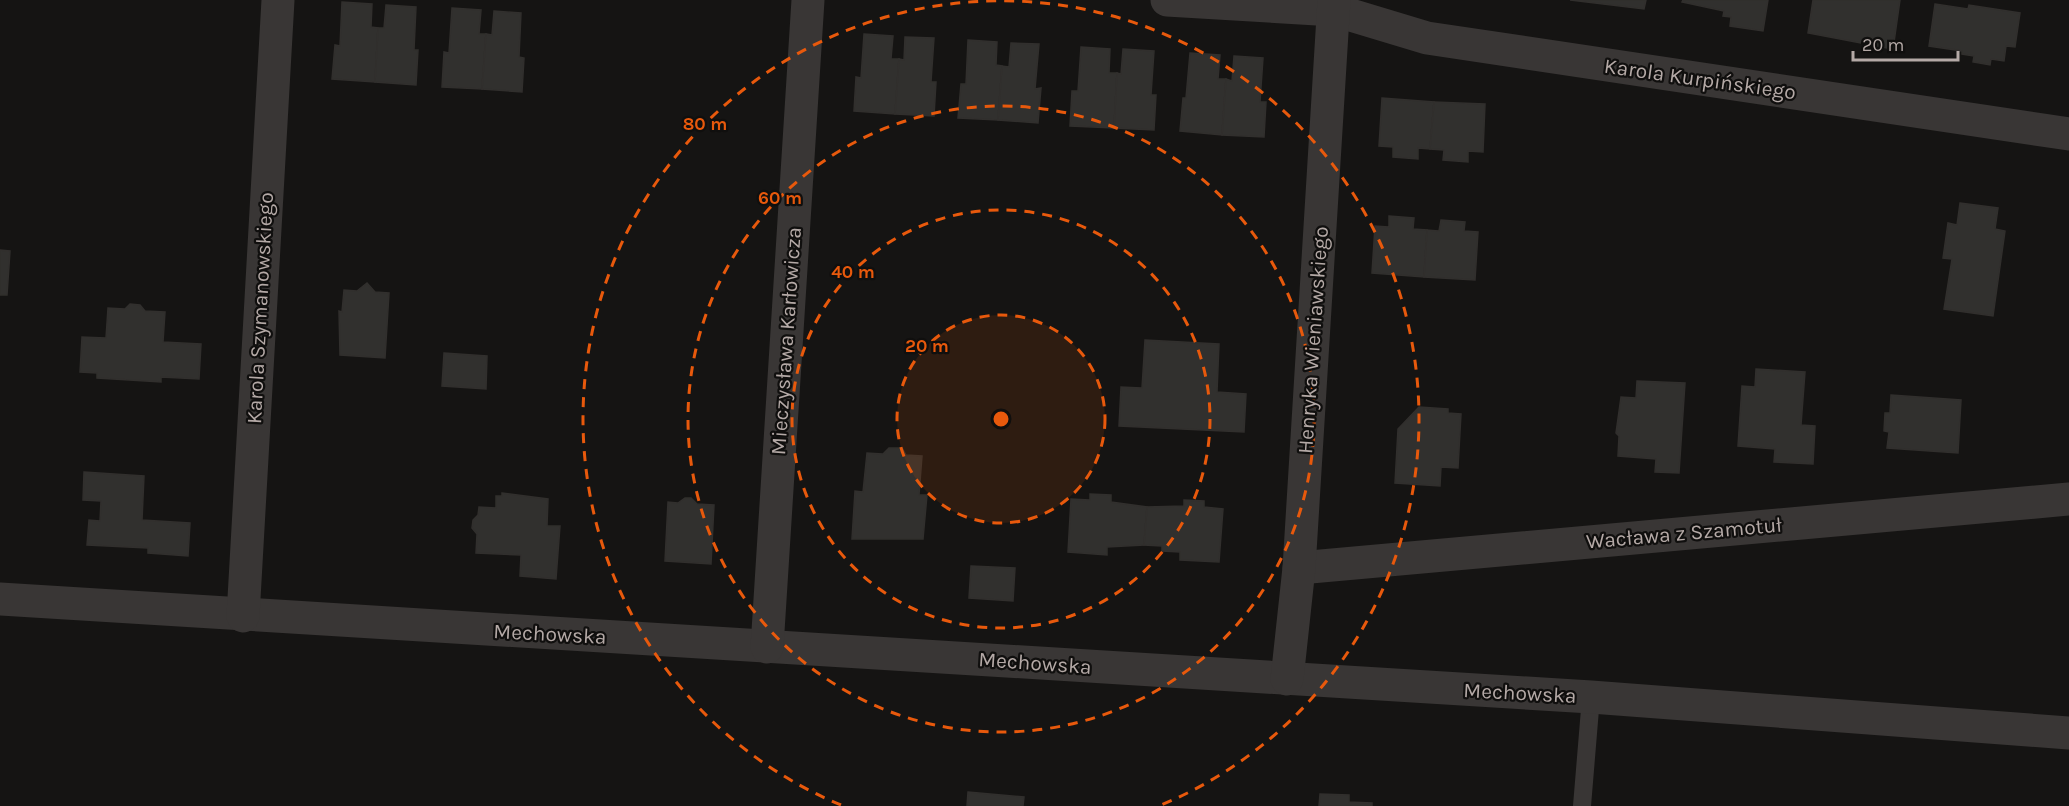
<svg xmlns="http://www.w3.org/2000/svg" width="2069" height="806" viewBox="0 0 2069 806" font-family="Karla,sans-serif">
<style>
.building{fill:#31302e;stroke:#312f2d;stroke-width:1.5}
.lines{fill:none;stroke-linecap:round;stroke-linejoin:round}
.service{stroke:#393635;stroke-width:18}
.minor{stroke:#393635;stroke-width:33}
.ring{fill:none;stroke:#e8590c;stroke-width:3;stroke-dasharray:10 8}
.labels{text-anchor:middle;stroke-width:4.5;stroke-linejoin:round;paint-order:stroke}
.street-label{font-size:21px;fill:#b4a9a6;stroke:#100f0e}
.centre{fill:#e8590c;stroke:#100f0e;stroke-width:3}
.ring-label{font-size:18px;text-anchor:middle;font-weight:bold;fill:#e8590c;stroke:#100f0e;stroke-width:4.5;stroke-linejoin:round;paint-order:stroke}
</style>
<rect width="100%" height="100%" fill="#151413"/>
<g class="building">
<path d="M1570,0H1646L1644,9Z"/>
<path d="M1683,0H1768L1763,31L1730,26L1731,17L1723,16L1724,11L1682,2Z"/>
<path d="M1813,0H1900L1893,49L1808,33Z"/>
<path d="M342,2L372,4L371,27L378,28L375,82L332,79L335,45L340,46Z"/>
<path d="M1935,4L1968,9L1969,5L2020,13L2015,47L2006,46L2004,61L1991,59L1990,65L1973,62L1974,56L1962,54V51L1929,46Z"/>
<path d="M386,5L416,7L414,50H418L416,85L375,82L378,28H384Z"/>
<path d="M452,8L481,10L479,34H486L482,89L442,87L444,52L449,53Z"/>
<path d="M494,11L521,13L519,57L524,58L522,92L482,89L486,34L492,35Z"/>
<path d="M864,34L893,36L891,59H899L895,114L854,111L856,77L861,78Z"/>
<path d="M905,37L934,38L931,82H936L934,116L895,114L899,59L904,60Z"/>
<path d="M968,40L997,42L996,65L1002,66L998,120L958,118L961,84H966Z"/>
<path d="M1011,43L1039,44L1035,89L1041,88L1038,123L998,120L1002,66L1009,67Z"/>
<path d="M1081,47L1110,49L1109,73H1117L1114,128L1070,126L1072,91H1078Z"/>
<path d="M1123,49L1154,51L1151,95H1156L1154,130L1114,128L1117,73L1121,74Z"/>
<path d="M1190,53L1220,55L1218,79H1226L1222,135L1180,131L1183,98H1186Z"/>
<path d="M1234,56L1263,58L1260,102H1266L1264,137L1222,135L1226,79L1232,81Z"/>
<path d="M1382,98L1434,102L1430,149L1418,148V159L1393,157V147L1379,146Z"/>
<path d="M1434,102L1485,104L1483,152L1468,151V162L1443,160L1444,150L1430,149Z"/>
<path d="M1960,203L1998,208L1995,229L2005,231L1993,316L1944,309L1952,259L1943,258L1948,223L1957,225Z"/>
<path d="M1389,216L1414,218L1413,229L1427,230L1424,277L1372,273L1375,226L1389,227Z"/>
<path d="M1441,220L1465,222L1464,231L1478,232L1475,280L1424,277L1427,230L1439,231Z"/>
<path d="M0,250L10,251L7,295H0Z"/>
<path d="M367,283L375,292L389,293L385,358L340,355L339,311L342,312L344,290L357,291Z"/>
<path d="M130,304L140,305L145,311L165,312L163,342L201,344L199,379L161,377V382L97,378V373L80,372L82,337L106,338L108,308L125,309Z"/>
<path d="M1145,340L1219,344L1217,392L1246,394L1244,432L1119,426L1121,387L1142,388Z"/>
<path d="M444,353L487,356L486,389L442,386Z"/>
<path d="M1756,369L1805,372L1801,425L1815,426L1813,464L1774,462L1775,449L1738,446L1742,386L1755,387Z"/>
<path d="M1637,381L1685,383L1679,473L1655,472L1656,459L1618,456L1619,436L1616,433L1621,397L1636,398Z"/>
<path d="M1891,395L1961,400L1958,453L1887,448L1889,432L1884,431L1885,413H1890Z"/>
<path d="M1419,407L1448,409V413L1461,414L1458,468L1441,467L1440,486L1395,483L1398,429Z"/>
<path d="M889,448H902L906,455L922,456L919,495H927L923,539H852L855,491L863,492L867,453L883,454Z"/>
<path d="M84,472L144,476L142,520L190,523L188,556L148,553V548L87,545L89,520L100,521L101,501L83,500Z"/>
<path d="M502,493L548,499L547,526H560L556,579L520,576L521,555L476,553L477,534L472,528L473,520L478,515L479,507L496,508V496H502Z"/>
<path d="M1090,494L1111,495V502L1147,507L1144,545L1107,547V555L1068,552L1071,499L1090,500Z"/>
<path d="M685,498H691L697,504L714,505L711,564L665,561L668,502L678,503Z"/>
<path d="M1184,500L1204,501V507L1223,509L1219,562L1180,560V552L1162,551V546L1144,545L1147,507L1184,506Z"/>
<path d="M971,566L1015,568L1013,601L969,598Z"/>
<path d="M968,792L1024,797L1023,806H967Z"/>
<path d="M1320,794L1349,795V802L1372,803V806H1319Z"/>
</g>
<g class="lines">
<path class="service" d="M1582,806L1591,697"/>
<g class="minor">
<path d="M1167,0L1334,10L1427,38L2069,134"/>
<path d="M1299,568L2069,499"/>
<path d="M0,599L1591,697L2069,733"/>
<path d="M243,616L278,0"/>
<path d="M767,647L808,0"/>
<path d="M1287,679L1299,568L1334,0"/>
</g>
</g>
<circle cx="1001" cy="419" r="104" fill="#e8590c" fill-opacity=".12"/>
<g class="ring">
<circle cx="1001" cy="419" r="104"/>
<circle cx="1001" cy="419" r="209"/>
<circle cx="1001" cy="419" r="313"/>
<path d="M841 805A418 418 0 1 1 1161 805"/>
</g>
<g class="labels">
<g class="street-label">
<text transform="translate(1700 79) rotate(8)" y="7">Karola Kurpińskiego</text>
<text transform="translate(260 308) rotate(-87)" y="7">Karola Szymanowskiego</text>
<text transform="translate(1313 340) rotate(-86)" y="7">Henryka Wieniawskiego</text>
<text transform="translate(786 341) rotate(-86)" y="7">Mieczysława Karłowicza</text>
<text transform="translate(1684 533) rotate(-5)" y="7">Wacława z Szamotuł</text>
<text transform="translate(550 634) rotate(3)" y="7">Mechowska</text>
<text transform="translate(1035 663) rotate(4)" y="7">Mechowska</text>
<text transform="translate(1520 693) rotate(3)" y="7">Mechowska</text>
</g>
</g>
<circle cx="1001" cy="419" r="9" class="centre"/>
<g class="ring-label">
<text x="705" y="130">80 m</text>
<text x="780" y="204">60 m</text>
<text x="853" y="278">40 m</text>
<text x="927" y="352">20 m</text>
</g>
<path d="M1853 51v9h105v-9" fill="none" stroke="#b4a9a6" stroke-width="3"/>
<text x="1862" y="51" font-size="18" fill="#b4a9a6" stroke="#100f0e" stroke-width="4.5" paint-order="stroke">20 m</text>
</svg>
